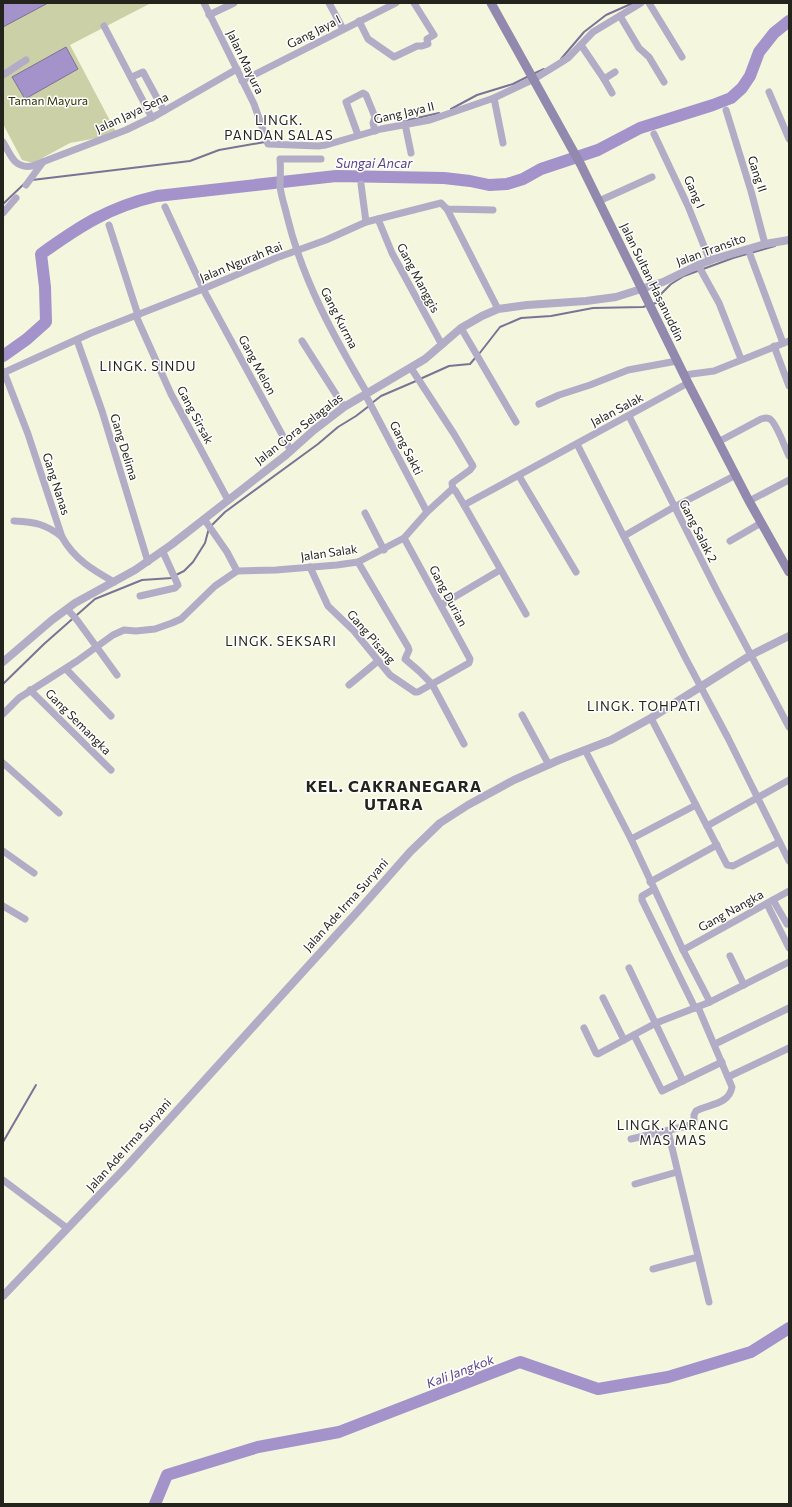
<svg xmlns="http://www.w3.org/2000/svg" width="792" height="1507" viewBox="0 0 792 1507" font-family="Commissioner,sans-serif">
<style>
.green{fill:#ccd0a6}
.water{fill:#a393ca;stroke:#7d7296}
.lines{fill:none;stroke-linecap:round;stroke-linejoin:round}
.stream{stroke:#7d7296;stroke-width:2}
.river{stroke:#a393ca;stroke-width:12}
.minor{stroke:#b3acc6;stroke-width:7}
.tertiary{stroke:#b3acc6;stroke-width:8}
.secondary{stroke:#9389ae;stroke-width:9}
.labels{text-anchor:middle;stroke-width:3;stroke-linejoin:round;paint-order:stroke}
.street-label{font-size:12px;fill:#23241b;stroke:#fff}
.park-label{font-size:12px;fill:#2e3100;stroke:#fff}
.neighbourhood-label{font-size:13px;letter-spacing:1px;fill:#23241b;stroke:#fff}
.water-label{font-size:13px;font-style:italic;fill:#5b4388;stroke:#fff}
.district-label{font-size:16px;font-weight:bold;letter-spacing:1px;fill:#23241b;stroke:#fff}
</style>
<rect width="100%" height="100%" fill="#f4f7de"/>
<path class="green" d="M3,3H151L70,45L116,132L103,137L70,143L33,163L22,160L3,124Z"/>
<g class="water">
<path d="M3,3H48L3,27Z"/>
<path d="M66,47L78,69L25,99L12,77Z"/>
</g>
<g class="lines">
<g class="stream">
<path d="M561,59L584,32L606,15L633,3"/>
<path d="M533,74L544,69"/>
<path d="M451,109L477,95L513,84L529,76"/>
<path d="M404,121L439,113"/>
<path d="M32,180L190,161L219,150L265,142"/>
<path d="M3,204L26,182"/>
<path d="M652,304L656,303L657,298L671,284L684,276L733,258L775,246"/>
<path d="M479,354L500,327L521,318L551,316L593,308L643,307L646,306"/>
<path d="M420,379L449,366L470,364L476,357"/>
<path d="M372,403L381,396L416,381"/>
<path d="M176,575L184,571L193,562L205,543L209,528L225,512L318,444L338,427L356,416L369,406"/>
<path d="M3,684L44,644L95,599L142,580L172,578"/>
<path d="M3,1142L36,1085"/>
</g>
<g class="river">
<path d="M3,356L27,339L46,322L45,287L41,254C80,226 109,207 157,196L336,176L444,178L470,181L489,185L507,184L523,179L541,169L598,150L640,128L713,105L731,98L742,88L750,76L759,52L774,33L789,21"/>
<path d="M155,1504L167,1475L258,1447L339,1432L520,1362L598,1389L668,1377L751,1352L789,1328"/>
</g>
<g class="minor">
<path d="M204,3L254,104L268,144L318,146L326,145L381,129L430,120L494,98L534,79L557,65L568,58L593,32L641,3"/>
<path d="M329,3L343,29"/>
<path d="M649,3L682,57"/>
<path d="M209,15L234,3"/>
<path d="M620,16L639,48L649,57L664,82"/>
<path d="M359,21L368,39L394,57L417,46H422L428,44L427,39L434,35L414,3"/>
<path d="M104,26L152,118"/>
<path d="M581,45L604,79L612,93"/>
<path d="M3,75L26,60"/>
<path d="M132,77L143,72L164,111"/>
<path d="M604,79L615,72"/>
<path d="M242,81L396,3"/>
<path d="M769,92L789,139"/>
<path d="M494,98L503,143"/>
<path d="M726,110L751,191L765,244"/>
<path d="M405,124L411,153"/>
<path d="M654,134L688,206L710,261"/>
<path d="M358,135L346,102L363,93L366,95L375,117L373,123L375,131"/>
<path d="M3,142C11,155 14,169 32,166L126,130L157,115L237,69"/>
<path d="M321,159H280C281,168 280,177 280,186C281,196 285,207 287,216C302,279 334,337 367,393"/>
<path d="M361,184L366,222"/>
<path d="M26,185L43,162"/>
<path d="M599,201L652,177"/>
<path d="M165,207L203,289L291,451"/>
<path d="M447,209L498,309"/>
<path d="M3,213L16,198"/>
<path d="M378,219L392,253L442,345"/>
<path d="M109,225L138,315"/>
<path d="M748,249L783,343"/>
<path d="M698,265L719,303L741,359"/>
<path d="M136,316L171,394L228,500"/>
<path d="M461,328L516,422"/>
<path d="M77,340L102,411L148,562"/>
<path d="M302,341L344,407"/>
<path d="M774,346L789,386"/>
<path d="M411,368L454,434L473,466L470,470L452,483L453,490"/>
<path d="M4,372L28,434L62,537C74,559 93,570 114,582"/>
<path d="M3,373L91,333L203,289L276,258L326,240L366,222L441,203L447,209L493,210"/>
<path d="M684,375L714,371L789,341"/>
<path d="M365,394L427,512"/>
<path d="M539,404L559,395L590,385L628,370L677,361"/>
<path d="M629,416L717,591L789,727"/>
<path d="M718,442L761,419C764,418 767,417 770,419C777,424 785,448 789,456"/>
<path d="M577,444L686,659L728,738L789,861"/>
<path d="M519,476L576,572"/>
<path d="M749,501L789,480"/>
<path d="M464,505L526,614"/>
<path d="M365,513L384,550"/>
<path d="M204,519L227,552L237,571"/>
<path d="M14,521C35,522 46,524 62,537"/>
<path d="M624,536L674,507L736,475"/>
<path d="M730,541L761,523"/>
<path d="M358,562L408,647L409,650L405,659L419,671L432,684L464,744"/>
<path d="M310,567L328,606L354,631L390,675L415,692H418L469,663L470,659L404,538"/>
<path d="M140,596L175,588L178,585L163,552"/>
<path d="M441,605L500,570"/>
<path d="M67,609L77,620L117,675"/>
<path d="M66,669L111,716"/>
<path d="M349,685L378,661"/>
<path d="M30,690L111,770"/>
<path d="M3,714L19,698L77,661L113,635L124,630L136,631L155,629L172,623L181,619L215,586L237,571L276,570L337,565L358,562L404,538L427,512L451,490H455L464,505L688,383"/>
<path d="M522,715L549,765"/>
<path d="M651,718L727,865L733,866L779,842"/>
<path d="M585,750L631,839L683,950L710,1002"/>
<path d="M3,763L59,813"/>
<path d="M707,826L789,780"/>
<path d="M631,839L696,805"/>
<path d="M3,851L34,873"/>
<path d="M650,882L717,845"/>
<path d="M654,889L642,896V900L695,1008"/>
<path d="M773,900L787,924"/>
<path d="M767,904L789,948"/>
<path d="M3,906L25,919"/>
<path d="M683,950L789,891"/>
<path d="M730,956L744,985"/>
<path d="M629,968L683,1081"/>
<path d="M603,998L624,1040"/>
<path d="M584,1028L596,1053L598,1054L656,1023L710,1002L789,962"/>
<path d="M634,1035L662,1091L722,1062"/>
<path d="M715,1044L789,1008"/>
<path d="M728,1077L789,1048"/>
<path d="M668,1131L709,1302"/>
<path d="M631,1139L691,1125L694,1122V1115L696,1111C708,1104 729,1105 732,1087L698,1007"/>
<path d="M3,1180L67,1228"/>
<path d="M635,1184L677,1172"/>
<path d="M653,1269L698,1257"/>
</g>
<g class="tertiary">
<path d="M3,662L52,620L75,603L135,570L171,545L286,455L314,430L344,407L425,359L461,328L482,316L498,309L527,305L586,301L616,297L663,282L698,265L714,259L765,244L789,240"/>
<path d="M3,1296L125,1168L358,911L410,852L440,823L468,805L514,780L559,760L611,740L651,718L751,655L789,636"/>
</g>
<path class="secondary" d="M491,3L581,165L688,383L749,501L789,572"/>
</g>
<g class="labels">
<g class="street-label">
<text transform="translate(314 32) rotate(-27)" y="4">Gang Jaya I</text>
<text transform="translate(245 62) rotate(64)" y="4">Jalan Mayura</text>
<text transform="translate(132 113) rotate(-25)" y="4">Jalan Jaya Sena</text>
<text transform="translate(404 113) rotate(-13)" y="4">Gang Jaya II</text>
<text transform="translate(757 174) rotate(72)" y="4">Gang II</text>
<text transform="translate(694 192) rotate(66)" y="4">Gang I</text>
<text transform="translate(711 250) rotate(-20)" y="4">Jalan Transito</text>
<text transform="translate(241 262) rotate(-22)" y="4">Jalan Ngurah Rai</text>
<text transform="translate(418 278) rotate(62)" y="4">Gang Manggis</text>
<text transform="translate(652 282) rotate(64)" y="4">Jalan Sultan Hasanuddin</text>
<text transform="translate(339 318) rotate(63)" y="4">Gang Kurma</text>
<text transform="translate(257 365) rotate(62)" y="4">Gang Melon</text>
<text transform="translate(617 410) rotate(-28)" y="4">Jalan Salak</text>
<text transform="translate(195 415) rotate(62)" y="4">Gang Sirsak</text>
<text transform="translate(299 429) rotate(-38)" y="4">Jalan Gora Selagalas</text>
<text transform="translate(124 447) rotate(73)" y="4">Gang Delima</text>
<text transform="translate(406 448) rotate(63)" y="4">Gang Sakti</text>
<text transform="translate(56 484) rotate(72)" y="4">Gang Nanas</text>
<text transform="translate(698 531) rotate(63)" y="4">Gang Salak 2</text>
<text transform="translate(329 553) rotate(-8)" y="4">Jalan Salak</text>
<text transform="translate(448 596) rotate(62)" y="4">Gang Durian</text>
<text transform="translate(371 637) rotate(49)" y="4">Gang Pisang</text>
<text transform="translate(78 722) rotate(45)" y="4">Gang Semangka</text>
<text transform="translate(346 905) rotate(-48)" y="4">Jalan Ade Irma Suryani</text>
<text transform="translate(731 911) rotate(-29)" y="4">Gang Nangka</text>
<text transform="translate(129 1145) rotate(-48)" y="4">Jalan Ade Irma Suryani</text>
</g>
<g class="park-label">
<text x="48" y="105">Taman Mayura</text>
</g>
<g class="neighbourhood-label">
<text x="279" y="125">LINGK.<tspan x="279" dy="15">PANDAN SALAS</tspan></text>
<text x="148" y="371">LINGK. SINDU</text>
<text x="281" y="646">LINGK. SEKSARI</text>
<text x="644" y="711">LINGK. TOHPATI</text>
<text x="673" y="1130">LINGK. KARANG<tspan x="673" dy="15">MAS MAS</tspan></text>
</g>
<g class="water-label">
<text x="374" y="168">Sungai Ancar</text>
<text transform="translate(460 1371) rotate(-21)" y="5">Kali Jangkok</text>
</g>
<g class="district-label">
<text x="394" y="792">KEL. CAKRANEGARA<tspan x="394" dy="18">UTARA</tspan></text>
</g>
</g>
<rect width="792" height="1507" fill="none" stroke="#23241b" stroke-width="8"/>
</svg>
